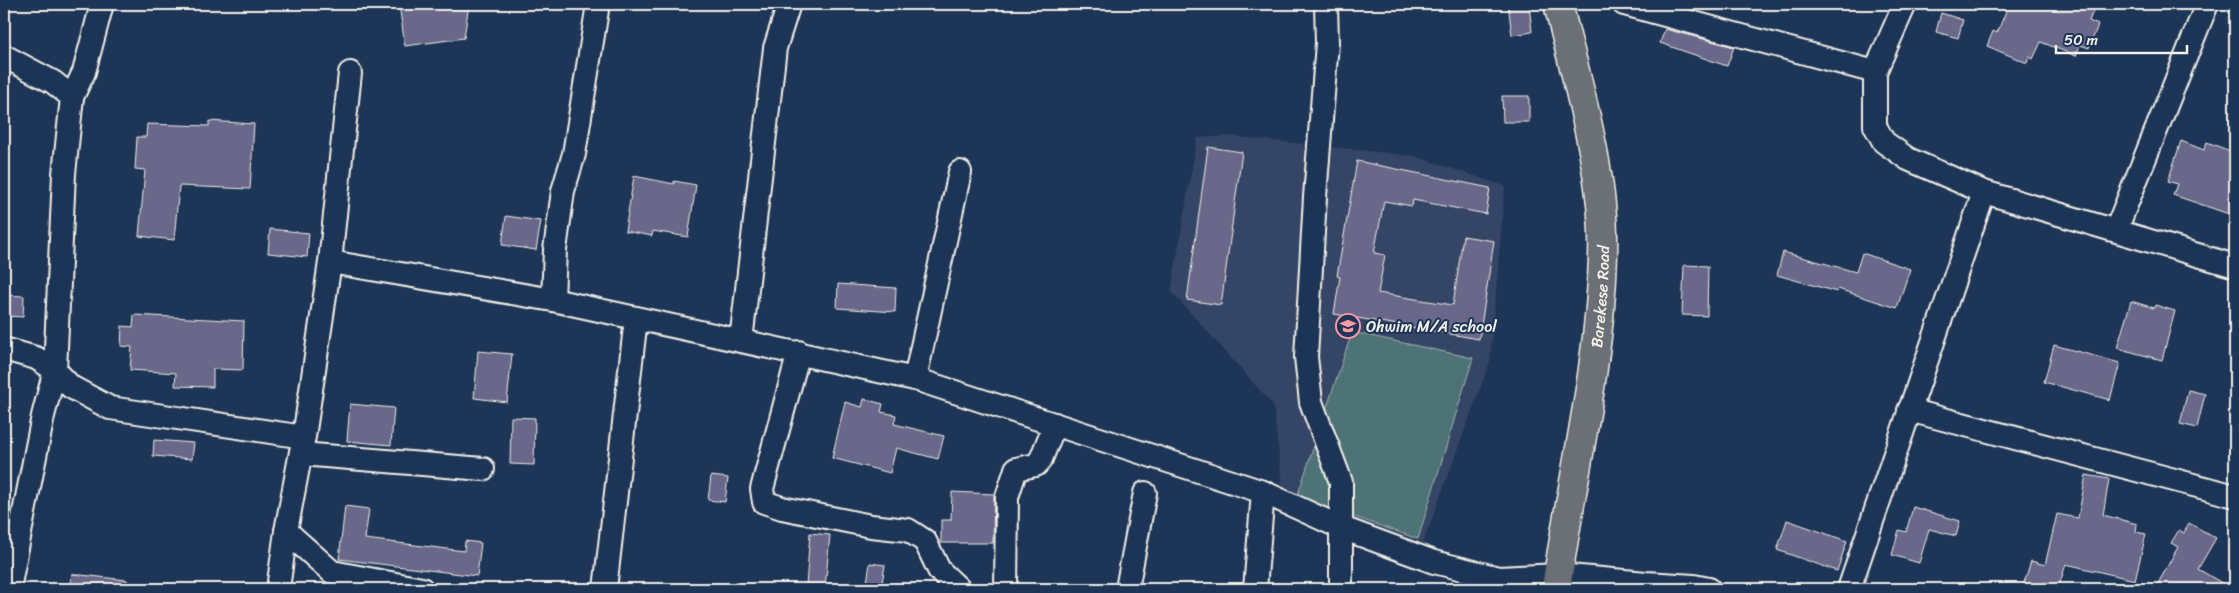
<svg xmlns="http://www.w3.org/2000/svg" width="2239" height="593" viewBox="0 0 2239 593" font-family="Sriracha,sans-serif">
<style>
.built{fill:#344466}
.green{fill:#4e7376;stroke:#a1b2af}
.building{fill:#69678a;stroke:#f4f1e8}
.lines{fill:none;stroke-linecap:round;stroke-linejoin:round}
.minor-casing{stroke:#f4f1e8;stroke-width:26}
.major-casing{stroke:#f4f1e8;stroke-width:31}
.minor{stroke:#1d3557;stroke-width:22}
.major{stroke:#6b6f75;stroke-width:28}
.labels{text-anchor:middle;stroke-width:4;stroke-linejoin:round;paint-order:stroke}
.street-label{font-size:16px;fill:#f4f1e8;stroke:#1d3557}
.poi-label{font-size:16px;fill:#f4f1e8;stroke:#1d3557;text-anchor:start}
</style>
<rect width="100%" height="100%" fill="#1d3557"/>
<filter id="ink" filterUnits="userSpaceOnUse"><feTurbulence type="fractalNoise" baseFrequency=".02" numOctaves="2"/><feDisplacementMap in="SourceGraphic" scale="10" xChannelSelector="R" yChannelSelector="G"/><feConvolveMatrix kernelMatrix="1 2 1 2 8 2 1 2 1" color-interpolation-filters="sRGB"/></filter>
<g filter="url(#ink)">
<path class="built" d="M1228,136L1415,156L1505,186L1490,362L1423,543L1364,529L1283,490L1273,405L1171,291L1197,138Z"/>
<path class="green" d="M1352,332L1473,358L1418,539L1297,497Z"/>
<g class="building">
<path d="M399,4H469L464,38L405,46Z"/>
<path d="M1508,4H1529L1532,32L1512,35Z"/>
<path d="M2009,4H2096L2089,21L2098,25L2089,48L2080,45L2076,56L2041,42L2033,59L2029,57L2027,63L1987,46L1993,31L1997,33Z"/>
<path d="M1941,13L1963,20L1958,38L1936,32Z"/>
<path d="M1665,29L1734,47L1727,66L1660,43Z"/>
<path d="M1502,96H1529V122H1503Z"/>
<path d="M209,121L254,124L250,189L179,186L174,240L139,236L145,170L135,169L137,137H146L147,124L209,126Z"/>
<path d="M2181,141L2204,150L2207,142L2235,153V216L2173,195L2177,184L2168,181Z"/>
<path d="M1208,147L1242,152L1221,305L1187,300Z"/>
<path d="M1357,161L1490,188L1486,214L1413,200L1412,206L1384,201L1374,253L1385,255L1378,293L1453,305L1463,236L1494,241L1479,339L1334,314L1340,277L1337,276Z"/>
<path d="M634,176L674,184V181L696,185L688,237L653,231L652,236L625,231Z"/>
<path d="M506,216L541,221L536,250L502,245Z"/>
<path d="M270,229L309,233L307,257L268,253Z"/>
<path d="M1783,252L1856,272L1862,253L1910,269L1897,308L1838,289L1837,292L1777,275Z"/>
<path d="M1684,265L1708,266L1707,316L1682,315Z"/>
<path d="M838,284L896,288L895,312L837,308Z"/>
<path d="M4,295L24,296L23,317L4,316Z"/>
<path d="M2131,301L2154,308L2155,305L2175,311L2162,360L2117,348Z"/>
<path d="M134,315L244,321L243,370L213,369V387L175,386L176,373L130,370L132,347L121,346L122,326L133,327Z"/>
<path d="M2054,345L2120,363L2110,400L2044,382Z"/>
<path d="M478,351L512,354L507,402L474,398Z"/>
<path d="M2188,390L2205,394L2197,428L2180,424Z"/>
<path d="M864,399L883,404L881,412L896,415L894,424L944,436L938,459L896,448L890,473L832,458L845,402L862,407Z"/>
<path d="M350,404L394,408L391,445L347,441Z"/>
<path d="M511,417L535,418L534,465L510,464Z"/>
<path d="M154,440L194,443L192,459L153,456Z"/>
<path d="M2086,475L2109,479L2103,515L2137,524L2136,532L2146,534L2135,580L2066,564L2058,589H2022L2031,561L2045,565L2057,514L2078,518Z"/>
<path d="M711,476L728,478L725,502L708,500Z"/>
<path d="M952,492L994,494L993,543H941V520H951Z"/>
<path d="M345,506L369,509L365,539L464,551L465,541L481,543L477,576L339,559Z"/>
<path d="M1913,507L1960,521L1956,536L1929,529L1919,563L1892,555L1899,530L1906,532Z"/>
<path d="M1787,520L1847,541L1837,571L1777,550Z"/>
<path d="M2189,523L2216,538L2198,569L2232,589H2155L2178,547L2171,543L2179,530L2184,533Z"/>
<path d="M810,533L830,535L825,588L806,586Z"/>
<path d="M870,563L885,565L881,589H866Z"/>
<path d="M72,574L127,580V589H70Z"/>
</g>
<g class="lines">
<defs>
<g id="minor">
<path d="M1326,4L1327,43L1315,197L1306,357L1311,402L1341,482V589"/>
<path d="M1624,4L1875,72V126L1884,142L1908,159L1984,192L2235,266"/>
<path d="M4,56L53,82L72,97L64,174L55,370L43,416L9,589"/>
<path d="M1875,72L1905,4"/>
<path d="M72,97L84,72L102,4"/>
<path d="M2116,230L2207,4"/>
<path d="M330,262L350,73"/>
<path d="M553,300L555,250L563,191L574,154L598,4"/>
<path d="M741,341L775,48L789,4"/>
<path d="M4,349L36,358L55,370L71,387L110,408L304,437L330,262L553,300L915,379L1263,492L1342,528L1434,562L1499,578L1558,575L1646,583L1694,586L1709,589"/>
<path d="M799,352L762,489L764,502L782,508L871,526L908,530L925,541L939,570L959,589"/>
<path d="M915,379L960,172"/>
<path d="M1909,410L2235,496"/>
<path d="M301,454L483,469"/>
<path d="M286,531L332,572L422,589"/>
<path d="M278,589L286,531L303,441"/>
<path d="M605,589L636,318"/>
<path d="M1006,589L1007,497L1016,469L1036,465L1041,459L1055,424"/>
<path d="M1127,589L1145,493"/>
<path d="M1255,589L1263,492"/>
<path d="M1849,589L1984,192"/>
</g>
<g id="major">
<path id="s1" d="M1556,589C1572,478 1600,369 1603,256C1606,177 1577,81 1558,4"/>
</g>
</defs>
<use href="#minor" class="minor-casing"/>
<use href="#major" class="major-casing"/>
<use href="#minor" class="minor"/>
<use href="#major" class="major"/>
</g>
</g>
<defs>
<symbol id="school-ring" viewBox="-11 -11 22 22"><circle r="9.5" fill="#1d3557" stroke="#ff9aa2" stroke-width="1.5"/><path d="M0-5L7-2L0 1L-7-2ZM-4 1L0 2.5L4 1V4Q0 6-4 4Z" fill="#ff9aa2"/></symbol>
</defs>
<g fill-rule="evenodd">
<use href="#school-ring" x="1334" y="312" width="28" height="28"/>
</g>
<g class="labels">
<g class="street-label">
<text dy="6" stroke="none"><textPath href="#s1" startOffset="296">Barekese Road</textPath></text>
</g>
<g class="poi-label">
<text x="1366" y="332">Ohwim M/A school</text>
</g>
</g>
<rect width="2239" height="593" fill="none" stroke="#1d3557" stroke-width="20"/>
<rect x="10" y="10" width="2219" height="573" fill="none" stroke="#f4f1e8" stroke-width="2" filter="url(#ink)"/>
<path d="M2056 45v8h131v-8" fill="none" stroke="#f4f1e8" stroke-width="2.5"/>
<text x="2064" y="45" font-size="15" fill="#f4f1e8" stroke="#1d3557" stroke-width="4" paint-order="stroke">50 m</text>
</svg>
